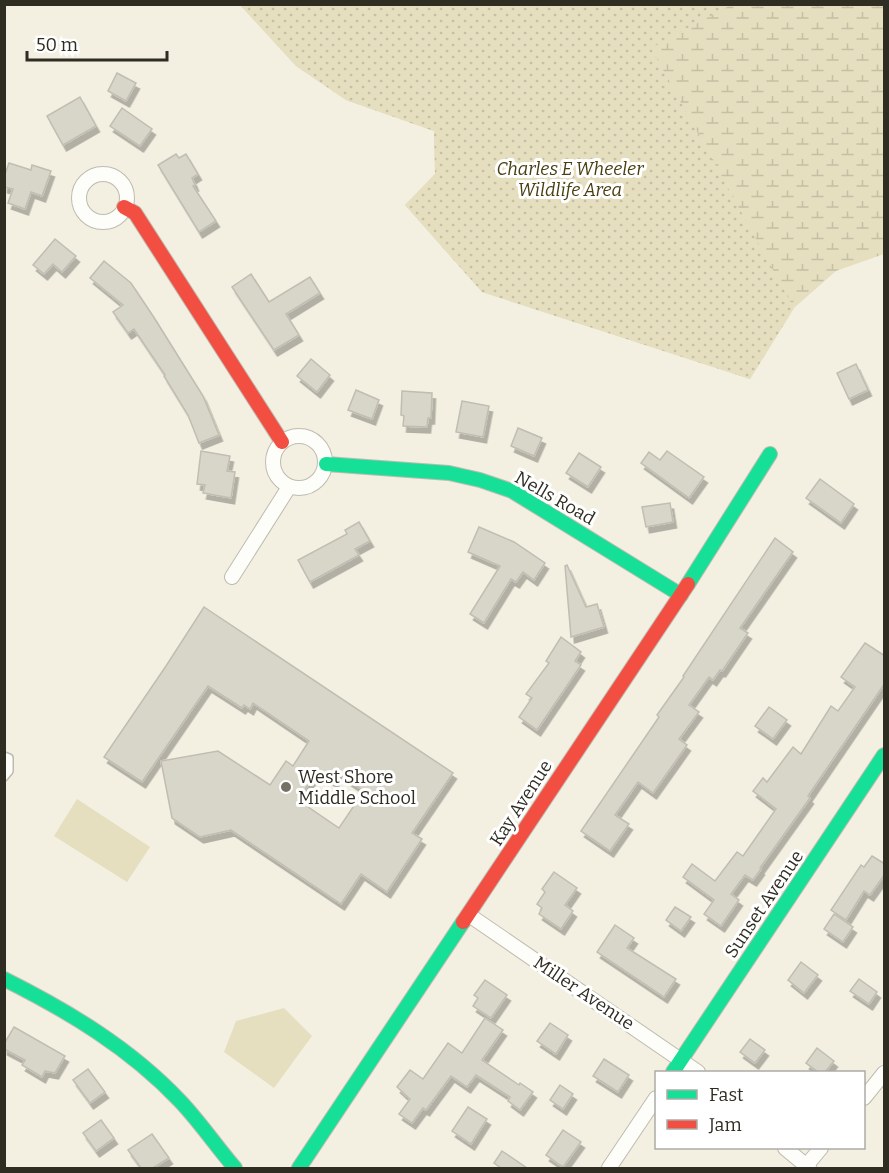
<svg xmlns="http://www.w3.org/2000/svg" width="889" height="1173" viewBox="0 0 889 1173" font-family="Bitter,serif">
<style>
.wetland{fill:url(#wetland-marsh)}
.park{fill:url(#park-dots)}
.garden{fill:#e5debf}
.building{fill:#d8d5c9;stroke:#c0bdb2;stroke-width:1.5;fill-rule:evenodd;filter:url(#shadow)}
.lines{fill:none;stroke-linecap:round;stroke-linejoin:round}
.lane-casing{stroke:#bebbb0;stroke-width:10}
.street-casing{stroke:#bebbb0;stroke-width:16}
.fast-casing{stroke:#bebbb0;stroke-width:16}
.jam-casing{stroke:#bebbb0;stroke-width:16}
.lane{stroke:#fdfdfa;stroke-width:7}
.street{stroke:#fdfdfa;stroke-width:14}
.fast{stroke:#16e098;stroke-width:14}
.jam{stroke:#f24e42;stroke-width:14}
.poi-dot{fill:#747165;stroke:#fff;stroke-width:2}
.labels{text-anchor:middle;stroke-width:6;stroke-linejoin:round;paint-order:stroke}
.park-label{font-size:18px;font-style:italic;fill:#483e10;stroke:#fff}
.street-label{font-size:18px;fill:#2f2d22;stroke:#fff}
.poi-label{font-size:18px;fill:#2f2d22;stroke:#fff;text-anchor:start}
</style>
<defs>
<pattern id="wetland-marsh" width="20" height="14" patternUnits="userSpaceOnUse" patternTransform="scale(1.5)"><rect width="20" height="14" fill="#e5debf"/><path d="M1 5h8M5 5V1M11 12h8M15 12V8" fill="none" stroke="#c5bfa4"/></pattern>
<pattern id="park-dots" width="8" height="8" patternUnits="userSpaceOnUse" patternTransform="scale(1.5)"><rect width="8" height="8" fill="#e5debf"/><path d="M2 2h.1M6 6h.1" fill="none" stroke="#c5bfa4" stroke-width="1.8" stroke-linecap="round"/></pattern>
<filter id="shadow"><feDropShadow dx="3.5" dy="6" stdDeviation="0" flood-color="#0004"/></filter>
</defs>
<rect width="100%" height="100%" fill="#f3f0e1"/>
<path class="wetland" d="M240,5H884V254L836,271L794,308L750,379L482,292L405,205L435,174L434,131L346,100L296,66Z"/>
<path class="park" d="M240,5H731L651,48L794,308L750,379L482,292L405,205L435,174L434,131L346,100L296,66Z"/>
<g class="garden">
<path d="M77,799L150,847L127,882L54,836Z"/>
<path d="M284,1008L312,1036L274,1088L224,1052L236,1021Z"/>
</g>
<g class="building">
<path d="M117,73L136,83L126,101L108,91Z"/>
<path d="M80,97L96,126L63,145L47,116Z"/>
<path d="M122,108L152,129L140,146L110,126Z"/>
<path d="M176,154L179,158L186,154L198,174L192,178L195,185L193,186L216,221L199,232L158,165Z"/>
<path d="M9,163L31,170L32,165L51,171L42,196L31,192L25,209L8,203L13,189L4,187V177Z"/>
<path d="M55,239L76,256L62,272L53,264L44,274L33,265Z"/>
<path d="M104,261L131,283L153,316L203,396L219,435L199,443L188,415L164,376L165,375L134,329L128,333L113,312L123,305L90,278Z"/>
<path d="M251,274L269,302L310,277L320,293L286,314L299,335L274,350L232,287Z"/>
<path d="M311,359L330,375L317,392L297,376Z"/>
<path d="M856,364L868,390L849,399L837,373Z"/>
<path d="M356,390L379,400L372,419L348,410Z"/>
<path d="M402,391L432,393L431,418H428L427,427L403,426L404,416L401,415Z"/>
<path d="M462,401L489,406L483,437L456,432Z"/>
<path d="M518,428L542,438L534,456L511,446Z"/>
<path d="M201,451L230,456L227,471L235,472L231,498L203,493L205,485L197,484Z"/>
<path d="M667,451L704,477L689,498L641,463L649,452L660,460Z"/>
<path d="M579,453L601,467L588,487L566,473Z"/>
<path d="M820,479L854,504L841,523L806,498Z"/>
<path d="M670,503L673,522L646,527L642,507Z"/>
<path d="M359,522L370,541L355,549L359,555L310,582L298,560L347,534L345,530Z"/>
<path d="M479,527L514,542L545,563L534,580L523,572L516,582L511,579L484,623L470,614L500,566L468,552Z"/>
<path d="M775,538L793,552L740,628L748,633L722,671L720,670L713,680L709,677L689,705L699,712L679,739L687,745L653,793L638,782L615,815L629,824L610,851L581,831L659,717L657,715L684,677L683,676Z"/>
<path d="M567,565L586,607L597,604L604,627L571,637L565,566Z"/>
<path d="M204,607L453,773L412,833L422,839L387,892L361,874L341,904L231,830L200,837L172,818L161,761L218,751L270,785L286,761L293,766L309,741L253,703L250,709L244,705L242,708L208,686L142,782L104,757L166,666ZM317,771L334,782L339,774L364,791L339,828L298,800Z"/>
<path d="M561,637L581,652L575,661L581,665L537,730L519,717L532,698L526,694L549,663L546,661Z"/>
<path d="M865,643L885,656V683L808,796L810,798L760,868L761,869L753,880L745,875L731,894L739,900L721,926L704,914L714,900L683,877L692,864L715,881L737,852L743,856L776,809L753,791L763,778L767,782L793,747L801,754L831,706L838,711L855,687L841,677Z"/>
<path d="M769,707L787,720L773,739L755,726Z"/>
<path d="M872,856L885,864V874L870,895L864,891L846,920L831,910L861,865L864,867Z"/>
<path d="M554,872L577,888L565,905L573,911L561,929L539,914L542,908L537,904L545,892L542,889Z"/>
<path d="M675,907L691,917L681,931L666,920Z"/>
<path d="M834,914L853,927L843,942L824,929Z"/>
<path d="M615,925L634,938L627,948L676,979L664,997L597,952Z"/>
<path d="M801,962L818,975L804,993L788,980Z"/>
<path d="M859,979L877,992L869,1004L850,991Z"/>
<path d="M485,980L507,995L491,1018L473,1006L478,998L474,995Z"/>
<path d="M485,1018L503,1030L482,1060L519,1085L520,1083L533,1092L520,1110L508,1101L510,1097L476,1075L467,1087L451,1076L426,1110L423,1108L412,1123L399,1114L410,1099L397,1087L410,1070L423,1079L448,1043L462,1053Z"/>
<path d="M550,1023L568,1035L556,1054L537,1041Z"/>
<path d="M14,1027L65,1056L55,1073L45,1071L42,1077L22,1065L25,1060L4,1049V1044Z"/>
<path d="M750,1039L765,1050L755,1063L740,1052Z"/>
<path d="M817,1048L834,1061L825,1072H818L806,1063Z"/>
<path d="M604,1059L629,1075L618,1092L593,1076Z"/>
<path d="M88,1069L105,1092L90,1103L73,1080Z"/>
<path d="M560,1085L573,1094L563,1109L550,1100Z"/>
<path d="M468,1107L487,1119L471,1144L452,1131Z"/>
<path d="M101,1120L114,1138L96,1151L83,1133Z"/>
<path d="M563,1130L581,1142L563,1167L546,1155Z"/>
<path d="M152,1134L169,1158L153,1168H141L128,1150Z"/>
<path d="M502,1151L527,1168H501L494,1163Z"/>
</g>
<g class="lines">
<defs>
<path id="lane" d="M4,756L9,758V771L4,777"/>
<g id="street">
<circle cx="103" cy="198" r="24"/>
<circle cx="299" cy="462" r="26"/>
<path d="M232,577L289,487"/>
<path d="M469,915L698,1072"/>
<path d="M864,1098L884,1073"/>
<path d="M785,1148L809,1168"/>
<path d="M806,1166L821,1148"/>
<path d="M609,1168L656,1098"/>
</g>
<g id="fast">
<path d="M326,464L449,473L480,480L512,491L681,595"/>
<path d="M688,584L770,454"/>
<path d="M4,979C68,1011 130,1048 180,1101C200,1122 216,1146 235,1168"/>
<path d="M673,1072L884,755"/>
<path d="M299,1168L463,922"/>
</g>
<g id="jam">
<path d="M124,207L135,213L282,442"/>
<path d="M463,922L688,584"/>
</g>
</defs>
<use href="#lane" class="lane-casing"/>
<use href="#street" class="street-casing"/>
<use href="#fast" class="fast-casing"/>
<use href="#jam" class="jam-casing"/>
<use href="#lane" class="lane"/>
<use href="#street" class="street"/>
<use href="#fast" class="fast"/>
<use href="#jam" class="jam"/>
</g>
<circle class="poi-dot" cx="286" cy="787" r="6"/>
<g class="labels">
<g class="park-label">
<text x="570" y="175">Charles E Wheeler<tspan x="570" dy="21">Wildlife Area</tspan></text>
</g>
<g class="street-label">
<text transform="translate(555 498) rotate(30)" y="6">Nells Road</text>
<text transform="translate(521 803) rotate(-57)" y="6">Kay Avenue</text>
<text transform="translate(764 904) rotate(-56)" y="6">Sunset Avenue</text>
<text transform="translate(584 993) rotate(34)" y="6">Miller Avenue</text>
</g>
<g class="poi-label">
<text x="298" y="783">West Shore<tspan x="298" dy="21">Middle School</tspan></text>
</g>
</g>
<rect width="889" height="1173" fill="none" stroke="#2f2d22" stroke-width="12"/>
<rect x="655" y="1071" width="210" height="78" fill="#ffffff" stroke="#acaba7" stroke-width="1.5"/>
<rect x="667" y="1090" width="30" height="9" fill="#16e098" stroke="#acaba7" stroke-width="1.5"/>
<text x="709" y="1101" font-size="18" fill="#2f2d22">Fast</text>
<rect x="667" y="1120" width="30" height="9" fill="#f24e42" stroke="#acaba7" stroke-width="1.5"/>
<text x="709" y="1131" font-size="18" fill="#2f2d22">Jam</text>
<path d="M27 51v9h140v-9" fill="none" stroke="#2f2d22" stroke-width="3"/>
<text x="36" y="51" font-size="18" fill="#2f2d22" stroke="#ffffff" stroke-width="4.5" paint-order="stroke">50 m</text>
</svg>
